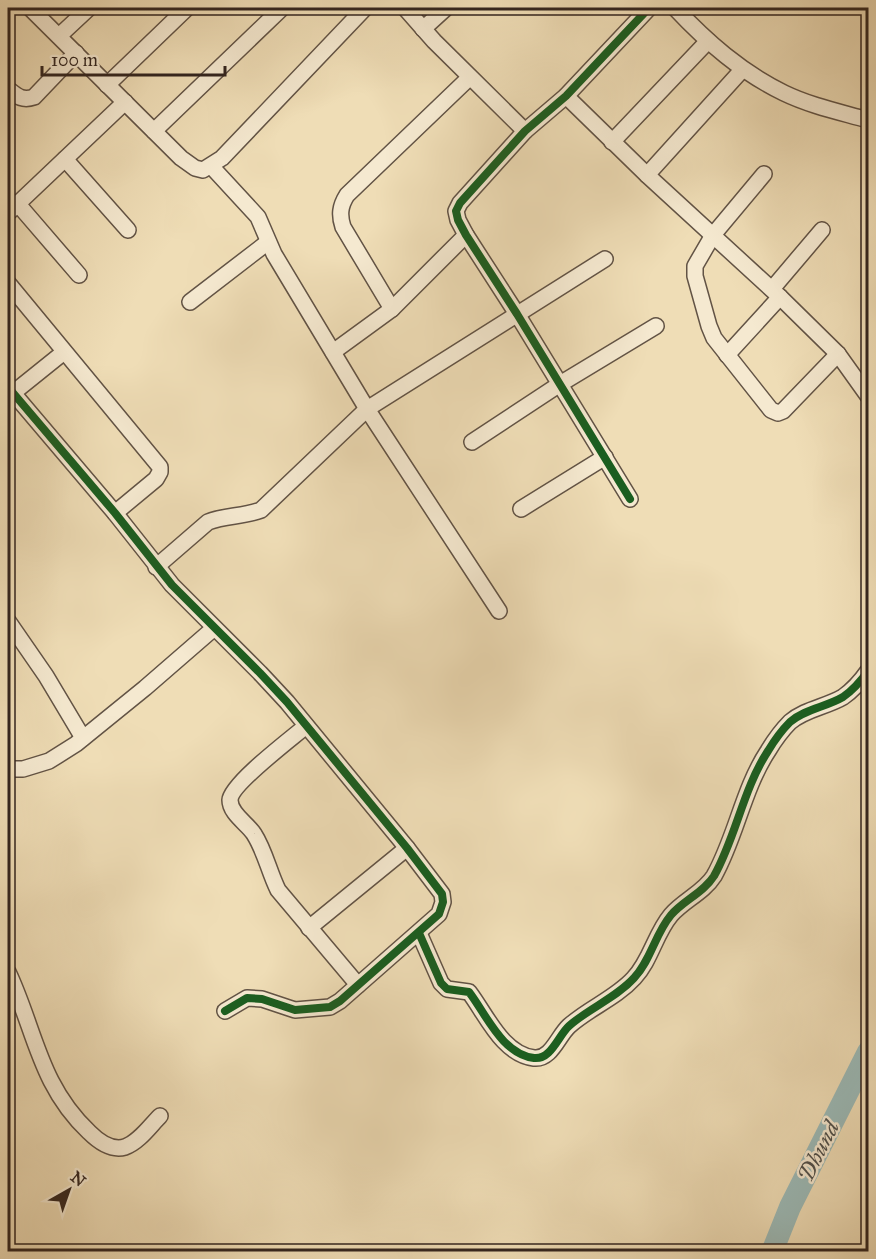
<svg xmlns="http://www.w3.org/2000/svg" width="876" height="1259" viewBox="0 0 876 1259" font-family="'IM FELL Great Primer',serif">
<style>
.lines{fill:none;stroke-linecap:round;stroke-linejoin:round}
.river{stroke:#9cbab7;stroke-width:22}
.minor-casing{stroke:#625345;stroke-width:18}
.minor{stroke:#f5e9d0;stroke-width:15}
.cycleway-casing{stroke:#f5e9d0;stroke-width:11}
.cycleway{stroke:#1b5e20;stroke-width:8}
.labels{text-anchor:middle;stroke-width:5;stroke-linejoin:round;paint-order:stroke}
.water-label{font-size:22px;font-style:italic;fill:#52524d;stroke:#f5e9d0}
</style>
<rect width="100%" height="100%" fill="#efddb6"/>
<filter id="stains"><feTurbulence type="fractalNoise" baseFrequency=".00333" numOctaves="4"/><feColorMatrix values="0 0 0 0 .2 0 0 0 0 .09 0 0 0 0 .02 0 0 0 .5 -.17"/></filter>
<radialGradient id="worn" r=".72"><stop offset=".6" stop-color="#630" stop-opacity="0"/><stop offset="1" stop-color="#630" stop-opacity=".3"/></radialGradient>
<g class="lines">
<path class="river" d="M772,1252L790,1207L868,1052"/>
<defs>
<g id="minor">
<path d="M30,8L181,158L195,168L203,170L222,158L365,8"/>
<path d="M405,8L434,41L525,131"/>
<path d="M675,8C707,42 741,72 784,93C811,106 840,112 868,120"/>
<path d="M423,29L446,8"/>
<path d="M59,36L89,8"/>
<path d="M107,85L187,8"/>
<path d="M8,89C17,96 22,101 34,97L76,53"/>
<path d="M566,96L647,175L780,297L838,354L868,396"/>
<path d="M154,131L282,8"/>
<path d="M612,142L708,41"/>
<path d="M65,159L128,230"/>
<path d="M211,166L258,217L274,254L367,409L499,611"/>
<path d="M764,174L713,235L695,266V276L709,326L714,338L771,410L778,413L783,411L838,354"/>
<path d="M647,175L742,70"/>
<path d="M17,203L79,275"/>
<path d="M8,213L125,102"/>
<path d="M8,283L160,467V472L156,479L115,513"/>
<path d="M772,289L822,230"/>
<path d="M190,302L268,242"/>
<path d="M392,309L343,227C339,215 340,206 347,195L469,78"/>
<path d="M333,352L392,309L466,235"/>
<path d="M727,355L780,297"/>
<path d="M8,387L115,513L172,585L260,673L287,702L407,848L442,894L443,902L439,914L340,1001L330,1007L295,1010L262,999L247,998L225,1011"/>
<path d="M13,393L64,352"/>
<path d="M472,442L560,384L656,326"/>
<path d="M630,499L517,314L466,235L458,220L456,211L460,203L525,131L566,96L649,8"/>
<path d="M521,509L605,457"/>
<path d="M156,567L208,522C225,515 243,517 261,510L367,409L605,259"/>
<path d="M8,621L46,676L83,738"/>
<path d="M306,726C292,738 231,784 230,800C230,814 248,824 254,834C265,851 269,872 278,890L358,985"/>
<path d="M8,769H23L49,761L76,744L145,688L213,629"/>
<path d="M309,928L407,848"/>
<path d="M419,933L441,983L447,989L469,992C486,1014 502,1054 534,1058C551,1060 558,1036 569,1026C589,1008 616,998 634,978C651,960 655,934 671,915C683,901 704,892 714,876C736,837 743,789 768,751C774,741 782,730 790,722C805,709 826,707 843,697C853,690 861,681 868,671"/>
<path d="M8,972C35,1029 39,1085 89,1132C98,1141 111,1151 125,1147C139,1142 150,1126 160,1116"/>
</g>
</defs>
<use href="#minor" class="minor-casing"/>
<use href="#minor" class="minor"/>
<defs>
<g id="cycleway">
<path d="M8,387L115,513L172,585L260,673L287,702L407,848L442,894L443,902L439,914L340,1001L330,1007L295,1010L262,999L247,998L225,1011"/>
<path d="M630,499L517,314L466,235L458,220L456,211L460,203L525,131L566,96L649,8"/>
<path d="M419,933L441,983L447,989L469,992C486,1014 502,1054 534,1058C551,1060 558,1036 569,1026C589,1008 616,998 634,978C651,960 655,934 671,915C683,901 704,892 714,876C736,837 743,789 768,751C774,741 782,730 790,722C805,709 826,707 843,697C853,690 861,681 868,671"/>
</g>
</defs>
<use href="#cycleway" class="cycleway-casing"/>
<use href="#cycleway" class="cycleway"/>
</g>
<g class="labels">
<g class="water-label">
<text transform="translate(818 1151) rotate(-63)" y="8">Dhund</text>
</g>
</g>
<rect width="876" height="1259" fill="none" stroke="#efddb6" stroke-width="30"/>
<rect x="9" y="9" width="858" height="1241" fill="none" stroke="#33251f" stroke-width="3"/>
<rect x="15" y="15" width="846" height="1229" fill="none" stroke="#33251f" stroke-width="1.5"/>
<g transform="translate(69 1190) rotate(40)" stroke="#f5e9d0" stroke-width="4.5" paint-order="stroke">
<path d="M0-4.5L10 22L0 15L-10 22Z" fill="#33251f"/>
<text y="-9" font-size="16" font-weight="bold" text-anchor="middle" fill="#33251f">N</text>
</g>
<path d="M42 66v9h183v-9" fill="none" stroke="#33251f" stroke-width="3"/>
<text x="51" y="66" font-size="18" fill="#33251f" stroke="#f5e9d0" stroke-width="4.5" paint-order="stroke">100 m</text>
<rect width="100%" height="100%" filter="url(#stains)"/>
<rect width="100%" height="100%" fill="url(#worn)"/>
</svg>
